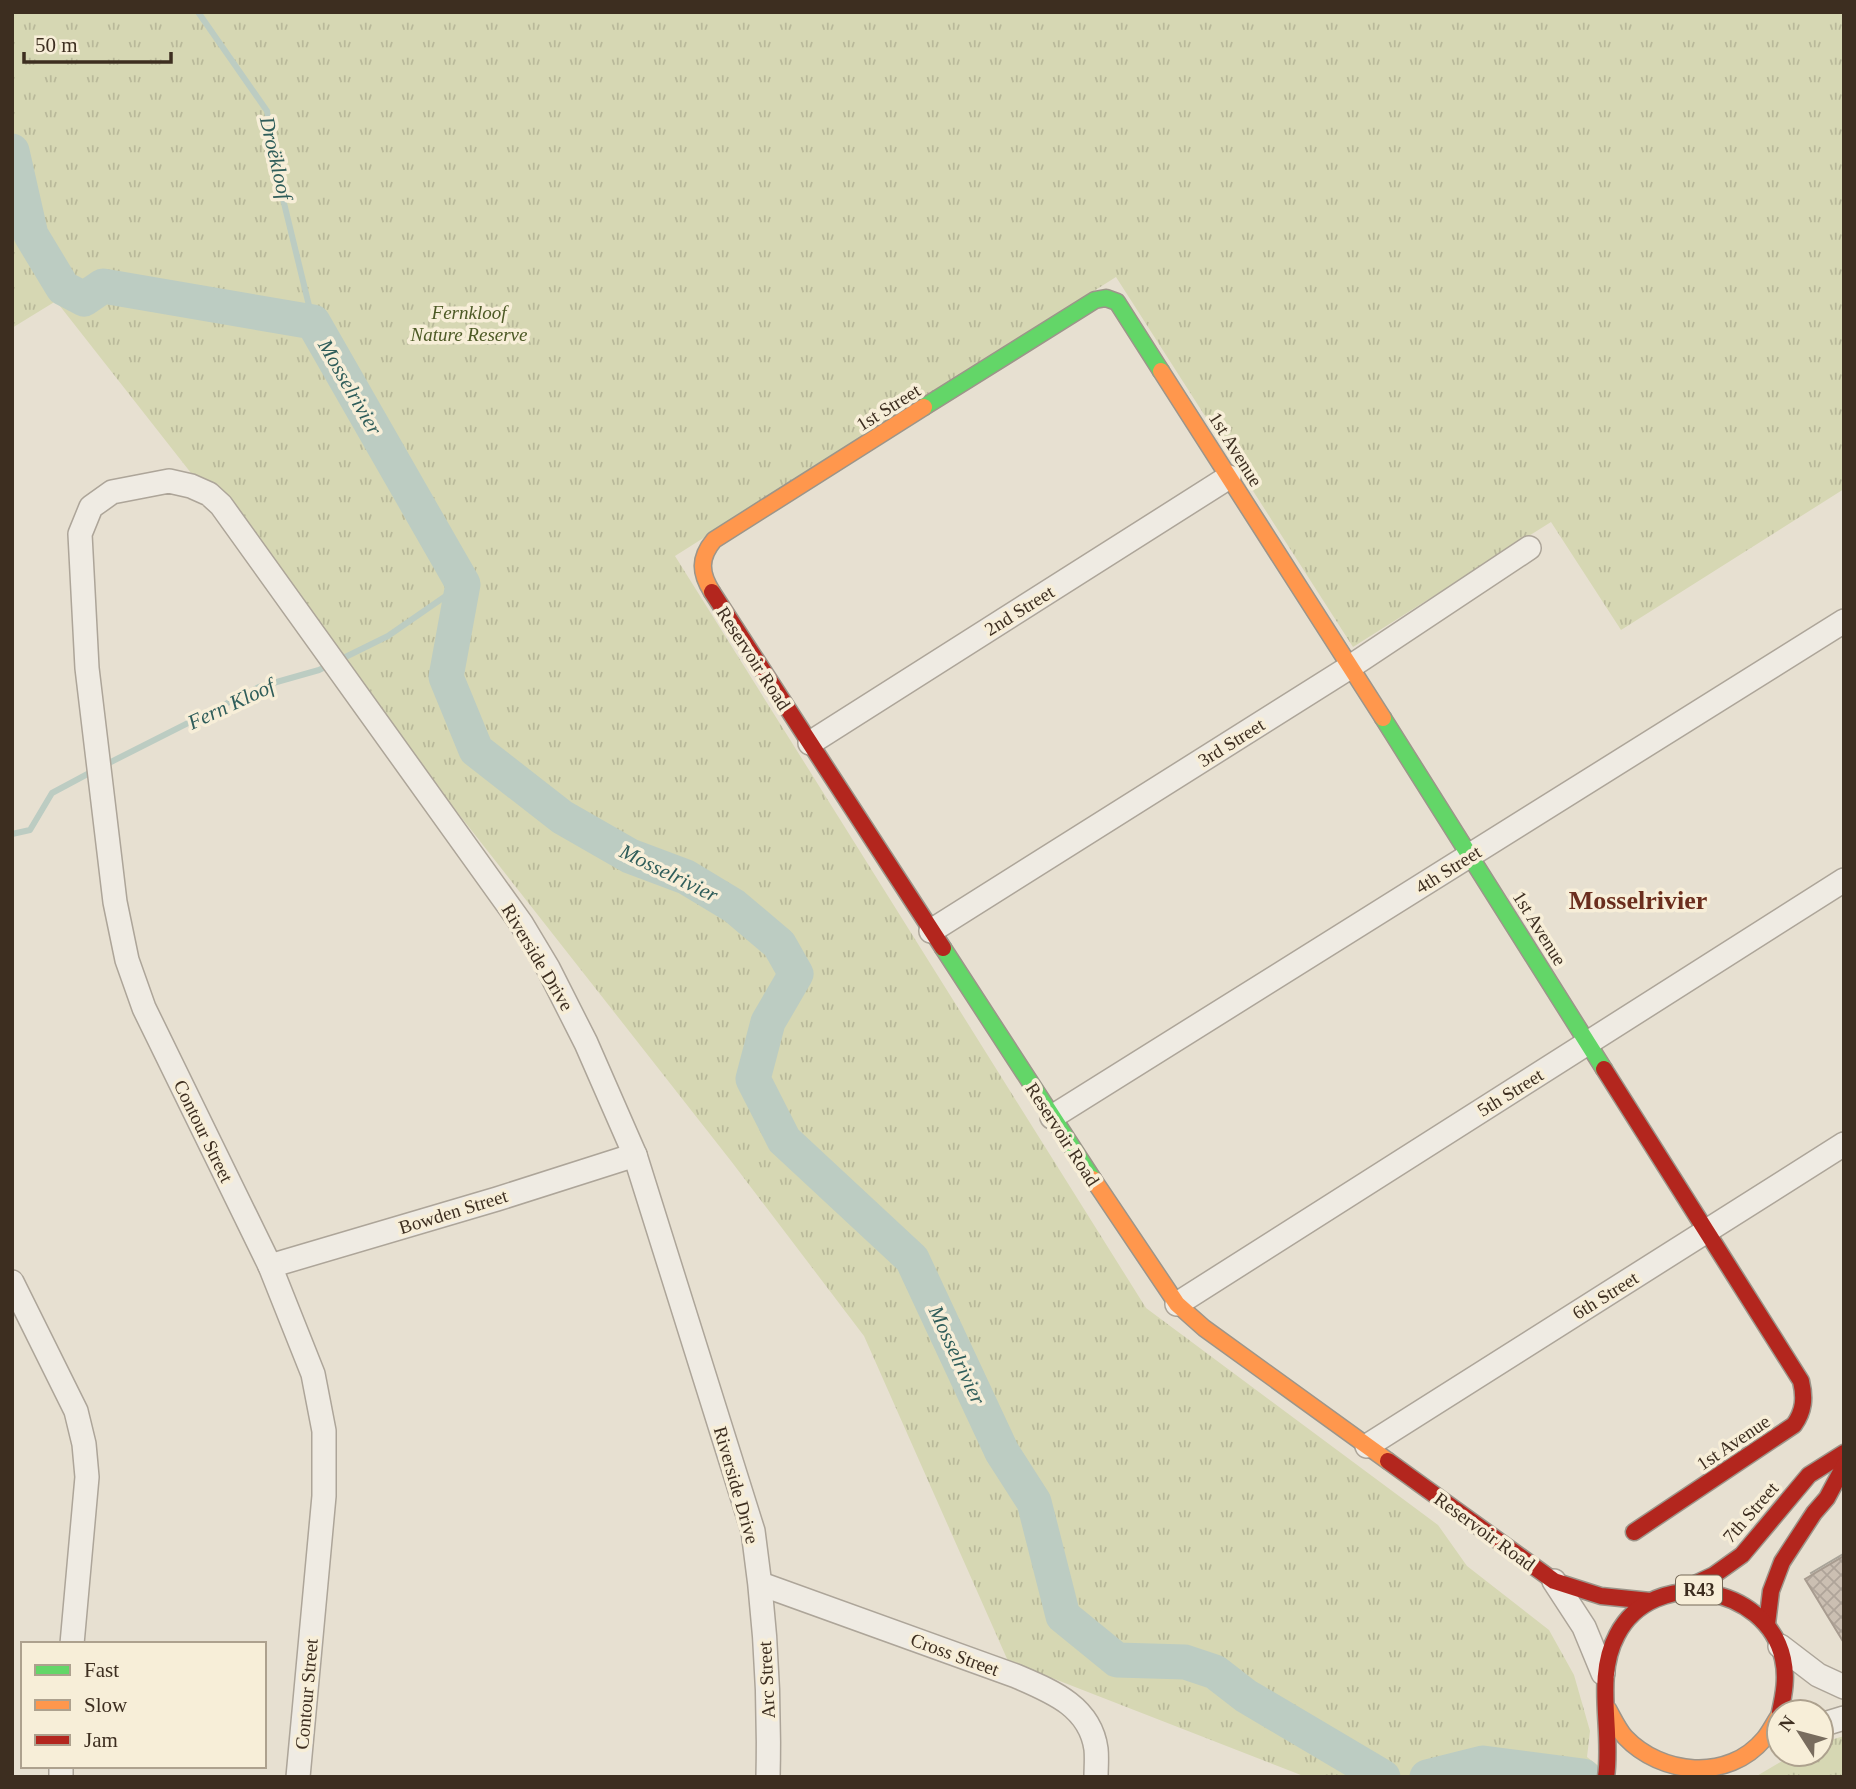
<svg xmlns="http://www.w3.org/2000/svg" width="1856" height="1789" viewBox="0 0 1856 1789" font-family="'Times New Roman',serif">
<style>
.park{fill:url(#park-tufts)}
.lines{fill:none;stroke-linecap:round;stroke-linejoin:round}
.stream{stroke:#bcccc2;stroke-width:6}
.river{stroke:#bcccc2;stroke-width:35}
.building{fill:url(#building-cross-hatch);stroke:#a89c90;stroke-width:2;filter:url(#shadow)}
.street-casing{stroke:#ada599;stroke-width:26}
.fast-casing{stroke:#9c958a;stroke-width:19}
.slow-casing{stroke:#9c958a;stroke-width:19}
.jam-casing{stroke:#9c958a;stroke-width:19}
.street{stroke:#efebe3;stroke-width:23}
.fast{stroke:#63d668;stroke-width:16}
.slow{stroke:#ff974d;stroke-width:16}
.jam{stroke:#b3261e;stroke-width:16}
.labels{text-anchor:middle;stroke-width:7;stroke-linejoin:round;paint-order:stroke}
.shield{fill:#f7eed8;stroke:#756857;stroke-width:2}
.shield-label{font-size:18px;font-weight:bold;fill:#3d2e20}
.park-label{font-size:19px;font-style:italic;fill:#4d5a26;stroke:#f7eed8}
.street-label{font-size:19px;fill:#3d2e20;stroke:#f7eed8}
.water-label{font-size:21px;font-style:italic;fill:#2f5d5a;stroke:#f7eed8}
.district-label{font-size:26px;font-weight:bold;fill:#6b2e1e;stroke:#f7eed8}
</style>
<defs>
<pattern id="park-tufts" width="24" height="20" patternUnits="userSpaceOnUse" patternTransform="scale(1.75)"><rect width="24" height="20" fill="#d6d7b3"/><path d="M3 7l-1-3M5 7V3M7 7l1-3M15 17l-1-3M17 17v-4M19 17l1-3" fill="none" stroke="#b9b99a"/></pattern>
<pattern id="building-cross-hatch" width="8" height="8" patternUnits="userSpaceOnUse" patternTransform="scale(1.75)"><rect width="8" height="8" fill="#cbbfb2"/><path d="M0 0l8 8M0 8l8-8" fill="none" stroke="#afa499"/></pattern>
<filter id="shadow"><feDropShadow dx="6" dy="-6" stdDeviation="0" flood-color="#0004"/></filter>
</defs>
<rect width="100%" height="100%" fill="#e7e0d1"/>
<g class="park">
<path d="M12,12H1844V489L1621,630L1551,522L1353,647L1116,277L675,556L1146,1308L1438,1525L1467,1566L1549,1630L1574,1675L1590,1731L1587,1757L1613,1777H1306L1008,1661L864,1336L731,1161L56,301L12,328Z"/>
<path d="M1844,1736V1777H1755L1794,1754H1821V1743Z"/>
</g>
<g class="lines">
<g class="stream">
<path d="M198,12L267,111L283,199L313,322"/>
<path d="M105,765L259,687L319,670L388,636L463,584"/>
<path d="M12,834L30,830L52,793L95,770"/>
</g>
<g class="river">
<path d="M12,151L31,235L63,288L84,299L103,286L313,322L463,584L446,677L476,750L562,817L630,856L686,877L734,906L779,944L796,974L768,1022L753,1079L784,1140L912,1259L1002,1452L1034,1502L1063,1616L1117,1660L1185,1662L1215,1672L1246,1696L1383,1777"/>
<path d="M1427,1777L1483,1763L1583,1776"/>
</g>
</g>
<path class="building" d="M1844,1556V1643L1805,1579Z"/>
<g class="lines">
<defs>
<g id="street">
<path d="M810,743L1229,477"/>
<path d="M931,931L1350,667L1529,548"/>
<path d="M1052,1117L1844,621"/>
<path d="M270,1266L497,1199L635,1155"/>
<path d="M12,1282L76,1411L84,1444L87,1477L72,1644"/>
<path d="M1177,1304L1844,880"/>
<path d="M1367,1446L1844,1144"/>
<path d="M1554,1581L1584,1627L1603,1673"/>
<path d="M761,1584L1016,1676C1051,1691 1090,1706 1096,1749C1097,1758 1096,1768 1096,1777"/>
<path d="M1780,1646L1818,1675L1844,1687"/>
<path d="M1821,1725L1844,1718"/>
<path d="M61,1777V1766"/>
<path d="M298,1777L324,1496V1431L313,1374L270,1266L144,1008L127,960L115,902L87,668L80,534L91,507L112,492L169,481L191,486L209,494L221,505L521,923L548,968L586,1043L635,1155L753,1531C765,1613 770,1694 768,1777"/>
</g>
<g id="fast">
<path d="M924,407L1095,300L1106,298L1117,302L1161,371"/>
<path d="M1383,718L1604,1069"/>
<path d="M943,948L1093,1179"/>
</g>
<g id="slow">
<path d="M1161,371L1383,718"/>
<path d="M712,592C700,573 699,558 714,540L924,407"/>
<path d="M1093,1179L1177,1304L1204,1328L1388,1461"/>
<path d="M1608,1709C1613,1718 1618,1729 1625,1737C1661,1775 1728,1782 1764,1739C1770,1732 1774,1723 1779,1716"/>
</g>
<g id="jam">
<path d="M712,592L943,948"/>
<path d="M1604,1069L1801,1381C1805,1398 1804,1411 1794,1425L1634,1532"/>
<path d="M1388,1461L1554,1581L1601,1596L1650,1601"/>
<path d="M1682,1590L1714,1575L1742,1555L1809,1475L1844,1453"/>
<path d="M1767,1624L1771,1591L1782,1562L1814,1513L1827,1498L1844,1466"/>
<path d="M1606,1777C1613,1730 1594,1678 1617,1635C1653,1565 1767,1585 1783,1659C1787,1677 1784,1694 1780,1712"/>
</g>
</defs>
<use href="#street" class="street-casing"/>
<use href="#fast" class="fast-casing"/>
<use href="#slow" class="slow-casing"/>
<use href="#jam" class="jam-casing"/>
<use href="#street" class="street"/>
<use href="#fast" class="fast"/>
<use href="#slow" class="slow"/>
<use href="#jam" class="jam"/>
</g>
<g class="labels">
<rect class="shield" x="1676" y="1575.5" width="46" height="29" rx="5"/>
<g class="shield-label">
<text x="1699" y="1596">R43</text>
</g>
<g class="park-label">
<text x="469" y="319">Fernkloof<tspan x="469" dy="22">Nature Reserve</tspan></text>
</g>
<g class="street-label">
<text transform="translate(888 407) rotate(-32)" y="7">1st Street</text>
<text transform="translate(1236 449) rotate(58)" y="7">1st Avenue</text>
<text transform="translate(1019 610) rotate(-32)" y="7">2nd Street</text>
<text transform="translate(754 658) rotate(57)" y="7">Reservoir Road</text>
<text transform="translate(1231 742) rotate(-32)" y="7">3rd Street</text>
<text transform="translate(1448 869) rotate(-32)" y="7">4th Street</text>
<text transform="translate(1540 928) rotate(58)" y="7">1st Avenue</text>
<text transform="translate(538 957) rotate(59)" y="7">Riverside Drive</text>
<text transform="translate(1510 1092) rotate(-32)" y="7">5th Street</text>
<text transform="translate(204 1131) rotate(64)" y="7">Contour Street</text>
<text transform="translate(1063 1134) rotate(57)" y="7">Reservoir Road</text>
<text transform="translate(453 1211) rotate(-17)" y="7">Bowden Street</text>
<text transform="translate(1605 1295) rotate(-32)" y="7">6th Street</text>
<text transform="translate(1733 1442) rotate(-34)" y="7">1st Avenue</text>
<text transform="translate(737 1485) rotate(74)" y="7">Riverside Drive</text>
<text transform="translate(1750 1512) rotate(-49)" y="7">7th Street</text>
<text transform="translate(1485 1531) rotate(36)" y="7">Reservoir Road</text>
<text transform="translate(955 1654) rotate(20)" y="7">Cross Street</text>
<text transform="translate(766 1680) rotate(-93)" y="7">Arc Street</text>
<text transform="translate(306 1694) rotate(-85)" y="7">Contour Street</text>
</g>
<g class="water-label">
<text transform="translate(276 158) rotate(77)" y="7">Droëkloof</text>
<text transform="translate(350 387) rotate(60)" y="7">Mosselrivier</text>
<text transform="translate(231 704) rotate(-25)" y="7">Fern Kloof</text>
<text transform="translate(669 873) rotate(26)" y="7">Mosselrivier</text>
<text transform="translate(957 1355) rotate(65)" y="7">Mosselrivier</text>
</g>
<g class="district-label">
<text x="1638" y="909">Mosselrivier</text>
</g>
</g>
<rect width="1856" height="1789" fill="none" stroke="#3d2e20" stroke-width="28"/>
<rect x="21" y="1642" width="245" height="126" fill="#f7eed8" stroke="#ada18e" stroke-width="2"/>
<rect x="35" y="1665" width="35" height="10" fill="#63d668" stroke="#ada18e" stroke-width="2"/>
<text x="84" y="1677" font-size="21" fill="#3d2e20">Fast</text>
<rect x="35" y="1700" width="35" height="10" fill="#ff974d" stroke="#ada18e" stroke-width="2"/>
<text x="84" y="1712" font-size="21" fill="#3d2e20">Slow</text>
<rect x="35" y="1735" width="35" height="10" fill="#b3261e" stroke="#ada18e" stroke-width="2"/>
<text x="84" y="1747" font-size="21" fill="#3d2e20">Jam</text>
<g transform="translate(1800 1733) rotate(306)"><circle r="33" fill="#f7eed8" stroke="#ada18e" stroke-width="2"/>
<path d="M0-5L12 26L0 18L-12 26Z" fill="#786c5e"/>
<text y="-10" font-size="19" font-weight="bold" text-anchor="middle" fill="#3d2e20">N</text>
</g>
<path d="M24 52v10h147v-10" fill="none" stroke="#3d2e20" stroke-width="3.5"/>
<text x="35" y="52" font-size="21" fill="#3d2e20" stroke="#f7eed8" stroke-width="5" paint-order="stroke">50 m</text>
</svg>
